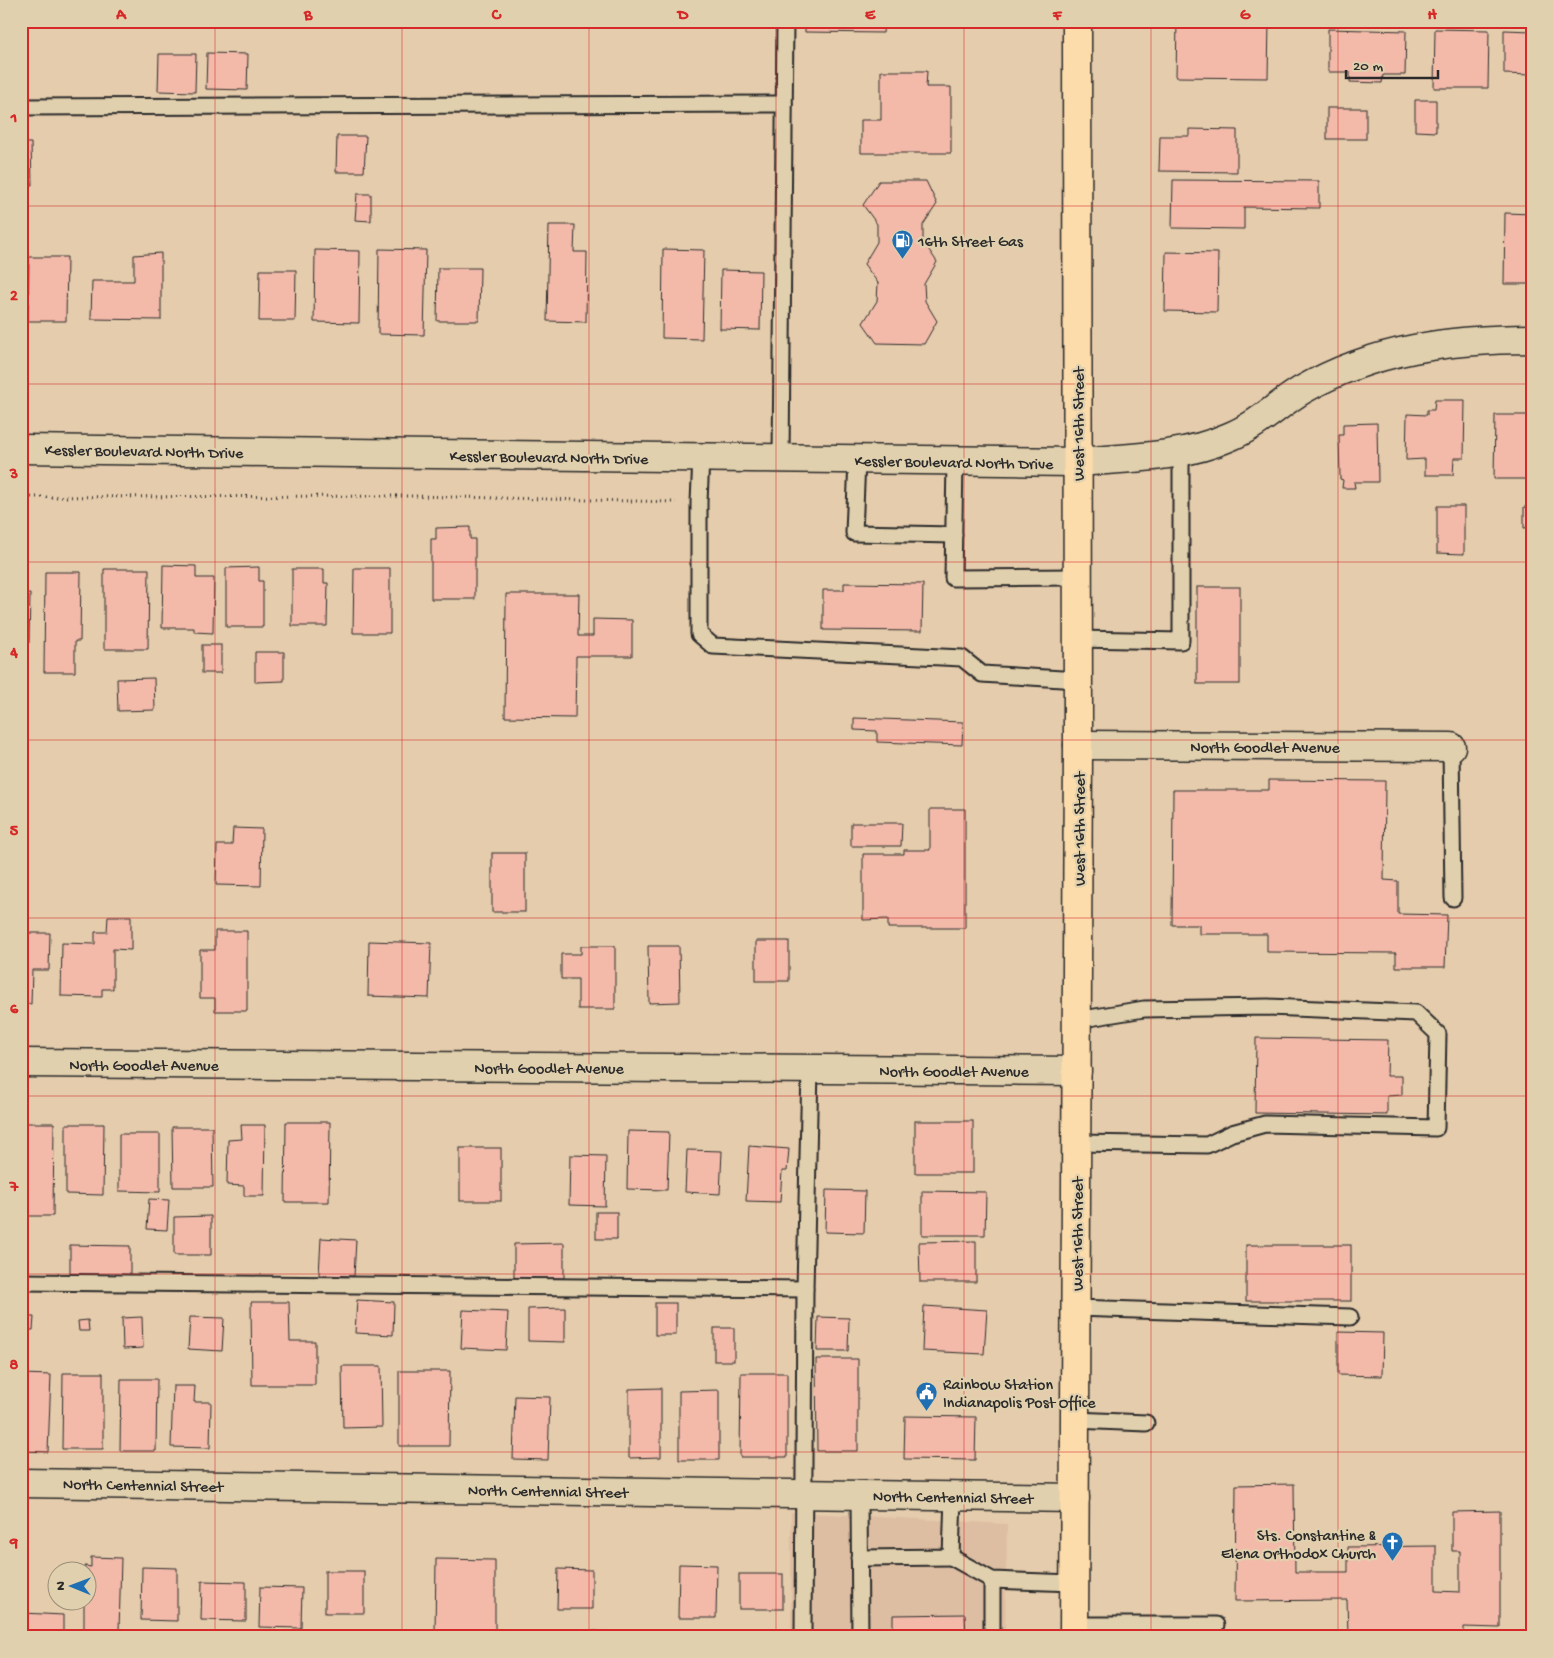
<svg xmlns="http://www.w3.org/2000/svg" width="1553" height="1658" viewBox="0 0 1553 1658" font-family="'Gochi Hand',sans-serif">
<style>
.built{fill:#debea3}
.building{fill:#f3baaa;stroke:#2b2b2b}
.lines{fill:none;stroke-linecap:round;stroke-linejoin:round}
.service-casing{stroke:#2b2b2b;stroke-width:19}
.minor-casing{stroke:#2b2b2b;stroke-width:31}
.secondary-casing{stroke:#2b2b2b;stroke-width:31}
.primary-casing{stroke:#2b2b2b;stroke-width:31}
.path{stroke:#2b2b2b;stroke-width:3;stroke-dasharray:1 4;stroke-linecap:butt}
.service{stroke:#e1d0ad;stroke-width:15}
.minor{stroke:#e1d0ad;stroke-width:28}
.secondary{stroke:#e1d0ad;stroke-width:28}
.primary{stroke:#fddcac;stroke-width:28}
.grid{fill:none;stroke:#d62828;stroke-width:1;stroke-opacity:0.55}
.labels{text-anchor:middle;stroke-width:4.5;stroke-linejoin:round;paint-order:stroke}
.poi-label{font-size:16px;fill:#2b2b2b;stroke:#e1d0ad;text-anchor:start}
.street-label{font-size:16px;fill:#2b2b2b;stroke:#e1d0ad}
.neatline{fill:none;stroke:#d62828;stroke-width:2}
.grid-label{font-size:16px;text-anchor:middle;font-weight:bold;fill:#d62828}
</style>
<rect width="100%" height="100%" fill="#e5ccac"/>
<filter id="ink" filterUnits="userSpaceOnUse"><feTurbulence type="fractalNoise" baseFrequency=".02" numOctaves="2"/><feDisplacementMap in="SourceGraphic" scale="10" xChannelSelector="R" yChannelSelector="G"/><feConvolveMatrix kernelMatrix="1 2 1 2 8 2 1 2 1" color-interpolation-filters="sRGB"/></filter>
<g filter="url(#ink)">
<path class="built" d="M791,1512L1007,1524L1005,1637H791Z"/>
<g class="building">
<path d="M805,21H884L883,33L805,32Z"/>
<path d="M1177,21H1269L1268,78L1176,77Z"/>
<path d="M1328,29L1406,31L1405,75H1383L1382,83L1350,82V72H1328Z"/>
<path d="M1435,29L1489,30L1488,88H1434Z"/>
<path d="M1504,30L1532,31V75L1504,74Z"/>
<path d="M207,53L248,54L247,90L206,89Z"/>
<path d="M159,54H196L195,92L158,91Z"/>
<path d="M881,71H927L926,87H951V153H861V120H881Z"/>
<path d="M1415,100H1436V132L1415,131Z"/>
<rect x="1327" y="108" width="39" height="31"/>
<path d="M1189,129L1237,130V172L1159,171L1160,136H1189Z"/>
<path d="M337,136H366L364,172H336Z"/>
<path d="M21,143H31L32,185H21Z"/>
<path d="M1173,180L1319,181V208L1244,207V229L1172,228Z"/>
<path d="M879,181H926L937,204L923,225V241L937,262L924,284L925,301L937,321L924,344L877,343L863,323L877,301L878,283L864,264L877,242V224L863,205Z"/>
<path d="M357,194H371V221L355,220Z"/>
<path d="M1505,213L1532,214V284H1504Z"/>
<path d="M549,225H575L574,252H587L586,322L547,321Z"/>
<path d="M379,249L426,250L424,335L378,334Z"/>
<path d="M663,249L704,250L702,339L662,338Z"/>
<path d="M315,250L360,251L359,323L314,322Z"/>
<path d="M1166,252L1218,253L1217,312L1165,311Z"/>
<path d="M161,253V320L91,319L92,281H134V255Z"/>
<path d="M29,257H67L66,321H28Z"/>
<path d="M438,268H480L479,321H437Z"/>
<path d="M260,270H296L295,321H259Z"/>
<path d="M721,270L761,271L760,330L720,329Z"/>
<path d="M1435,400H1465L1464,458H1454L1453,475H1425V459L1406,460L1407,414L1427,415V410H1434Z"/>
<path d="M1495,415H1531V479H1494Z"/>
<path d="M1377,423L1378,482H1354L1355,488H1342L1343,480L1340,479L1339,435H1343V424Z"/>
<path d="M1437,506H1464V554L1437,553Z"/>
<path d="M1524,507H1532V527L1524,528Z"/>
<path d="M470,527V539H475V599H431V539H436V528Z"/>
<path d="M163,565L196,566V578H214L213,633L194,632V628H162Z"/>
<path d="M259,567V581H263V627H226V568Z"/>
<path d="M354,568H390V633H353Z"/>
<path d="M104,569H149L148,649H104Z"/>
<path d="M292,569H324V583H328L327,626H292Z"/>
<path d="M45,572H81L80,641H75V672H44Z"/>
<path d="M844,583L923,584L922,631L823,630V590H844Z"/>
<rect x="1197" y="587" width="43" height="97"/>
<path d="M21,594H30L29,643H21Z"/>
<path d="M506,594H579L578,636H593V619L632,620V656H576L575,718L505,717Z"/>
<rect x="202" y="645" width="19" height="28"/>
<path d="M255,652H284V681L255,682Z"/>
<path d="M154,678L155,710L118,711L117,679Z"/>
<path d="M854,718L963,722L962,745L877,742V731L854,730Z"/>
<path d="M1269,780L1385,781L1384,880L1398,881V914L1447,915L1445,967H1396V953L1267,952V934H1199V925H1172L1173,790H1269Z"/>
<path d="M930,809H965V928H888V919L863,920V854H904V850H930Z"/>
<path d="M851,823H902L901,846H851Z"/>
<path d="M233,828L262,829L261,886L216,885L217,845H232Z"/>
<rect x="492" y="853" width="33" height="59"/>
<path d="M21,916H26V933H50L49,970H32L31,1004L21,1003Z"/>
<path d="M108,916H131V950L113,949V989H102V997L61,996L62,943L95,944V932H107Z"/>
<path d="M215,931H247V1011H215V998H200V950H215Z"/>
<path d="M369,941L431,943L429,998L368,996Z"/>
<rect x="756" y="941" width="33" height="40"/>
<path d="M581,946H615V1009H578V979H561V954H581Z"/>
<path d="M648,946H679L680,1002L649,1003Z"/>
<path d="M1256,1038L1388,1040L1387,1076H1402V1095L1387,1096V1115L1255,1113Z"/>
<rect x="915" y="1121" width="58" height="52"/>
<path d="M286,1122H330L329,1202H285Z"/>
<path d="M21,1123H54L53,1216H27V1199H21Z"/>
<path d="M66,1124H104L103,1195L66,1194Z"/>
<path d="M241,1125H265L264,1196H244V1186L227,1185L228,1140L242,1139Z"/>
<path d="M172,1127H212L213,1187H173Z"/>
<path d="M628,1131L669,1132L667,1190L627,1189Z"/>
<path d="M119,1134H160V1192L119,1191Z"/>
<path d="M749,1146L789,1149L787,1171H782L780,1202L746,1201Z"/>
<rect x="460" y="1148" width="41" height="53"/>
<path d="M687,1150L722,1151L720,1194L685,1192Z"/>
<path d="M570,1155L606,1156L605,1206L569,1205Z"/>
<path d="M826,1190L865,1191L864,1233L825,1232Z"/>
<path d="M922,1191L986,1192L985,1235H922Z"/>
<path d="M149,1199L169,1200L167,1230L147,1229Z"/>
<rect x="596" y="1212" width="21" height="27"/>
<path d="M211,1216V1255H174V1217Z"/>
<path d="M321,1238L356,1240L354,1276L319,1275Z"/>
<path d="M976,1241V1282H920L919,1242Z"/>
<path d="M564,1243V1278H514V1244Z"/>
<path d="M70,1245L130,1246V1279L70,1278Z"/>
<rect x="1246" y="1245" width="105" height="56"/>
<path d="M357,1300L394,1302L393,1335L355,1333Z"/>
<path d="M251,1302H289L290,1341H315V1385H252Z"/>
<rect x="655" y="1303" width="21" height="32"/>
<path d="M924,1306L987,1310L984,1354L922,1351Z"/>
<path d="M565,1308V1342L528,1341V1309Z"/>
<path d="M463,1310L508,1312L506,1350L461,1348Z"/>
<path d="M23,1317H34L33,1330H23Z"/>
<path d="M142,1317L143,1348L123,1349L122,1318Z"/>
<path d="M190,1317L224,1318L222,1351L188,1349Z"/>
<path d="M818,1317L849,1318L848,1351H817Z"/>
<path d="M88,1320L89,1331H79L78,1321Z"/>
<rect x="714" y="1328" width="20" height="33"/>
<path d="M1338,1332L1383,1333L1382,1376L1338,1375Z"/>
<path d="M816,1359H858V1451H817Z"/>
<path d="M342,1366H381L382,1427L343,1428Z"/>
<path d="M399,1371H450L449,1446H399Z"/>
<path d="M63,1373H103V1449H62Z"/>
<path d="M741,1373H787V1457H740Z"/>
<path d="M21,1374L51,1375L48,1452L21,1451Z"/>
<path d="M121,1379H157L156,1451H120Z"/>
<path d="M173,1386H195L194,1402H211L210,1448L171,1447Z"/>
<path d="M661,1388V1457L629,1458V1389Z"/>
<path d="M719,1390V1460H679V1391Z"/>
<path d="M515,1396L550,1397L548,1460L513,1459Z"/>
<path d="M905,1416L976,1417L975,1460L904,1459Z"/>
<path d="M1294,1484L1295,1572H1348V1547L1436,1546V1591L1460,1592V1551H1452V1512L1500,1511V1628L1464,1627V1635H1434V1637L1348,1635L1347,1600L1235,1601L1236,1485Z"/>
<path d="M91,1557L121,1558L119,1631L84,1630V1600H88V1570H85V1566L91,1567Z"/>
<path d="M436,1559L495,1560V1634H435Z"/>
<path d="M679,1564L717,1565L716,1618H678Z"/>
<path d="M142,1567L177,1568V1621L141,1620Z"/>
<path d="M558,1569L592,1570V1609H557Z"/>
<rect x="325" y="1571" width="39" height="42"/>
<rect x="739" y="1574" width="44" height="35"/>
<path d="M202,1581L246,1582V1621L201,1620Z"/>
<path d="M260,1587L302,1588L301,1628L259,1627Z"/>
<path d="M23,1613L63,1615V1637H22Z"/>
<path d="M965,1614L966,1637H893V1615Z"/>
<path d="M593,1631L611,1632V1637H593Z"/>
</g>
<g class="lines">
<defs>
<g id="service">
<path d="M21,107L784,104"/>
<path d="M701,458L699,502V634L713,646L962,658L982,674L1078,680"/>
<path d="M781,459L785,21"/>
<path d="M857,460L854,533L954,535"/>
<path d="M955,462L953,578L1077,577"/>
<path d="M1077,639L1181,641V451"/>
<path d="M1451,747L1453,898"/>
<path d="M1077,1143L1207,1145L1232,1133L1265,1124L1436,1128L1438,1034L1416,1013L1268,1007L1144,1009L1077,1020"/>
<path d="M21,1282L805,1289"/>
<path d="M1076,1308L1350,1317"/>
<path d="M1075,1420L1146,1423"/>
<path d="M859,1495L860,1637"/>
<path d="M951,1557L992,1580L1074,1583"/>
<path d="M859,1558L951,1557L953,1496"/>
<path d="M992,1580V1637"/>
<path d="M1074,1625H1216"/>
<path d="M803,1637L805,1289L810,1069"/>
</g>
<g id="minor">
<path d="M1078,745L1451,747"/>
<path d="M21,1063L1077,1071"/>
<path d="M21,1483L1075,1498"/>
</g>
<path id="secondary" d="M21,449L1077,462C1127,458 1182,458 1229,437C1257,426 1277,405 1302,390C1373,349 1451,339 1532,339"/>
<path id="primary" d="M1074,1637L1078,745L1077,21"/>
</defs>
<use href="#service" class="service-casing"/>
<use href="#minor" class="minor-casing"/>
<use href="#secondary" class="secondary-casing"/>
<use href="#primary" class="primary-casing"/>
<path class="path" d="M21,497L412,496L676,502"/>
<use href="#service" class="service"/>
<use href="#minor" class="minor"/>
<use href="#secondary" class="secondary"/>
<use href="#primary" class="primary"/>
</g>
</g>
<path class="grid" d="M215,21V1637M402,21V1637M589,21V1637M776,21V1637M964,21V1637M1151,21V1637M1338,21V1637M21,206H1532M21,384H1532M21,562H1532M21,740H1532M21,918H1532M21,1096H1532M21,1274H1532M21,1452H1532"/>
<defs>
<symbol id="fuel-pin" viewBox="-11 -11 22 30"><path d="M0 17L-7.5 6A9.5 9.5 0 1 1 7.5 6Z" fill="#1f6fb2" stroke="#e1d0ad"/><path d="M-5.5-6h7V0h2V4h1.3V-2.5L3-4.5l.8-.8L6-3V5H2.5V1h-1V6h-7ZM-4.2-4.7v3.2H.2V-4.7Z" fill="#fff"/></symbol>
<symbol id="civic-pin" viewBox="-11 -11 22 30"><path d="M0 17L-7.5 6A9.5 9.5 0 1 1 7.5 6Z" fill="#1f6fb2" stroke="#e1d0ad"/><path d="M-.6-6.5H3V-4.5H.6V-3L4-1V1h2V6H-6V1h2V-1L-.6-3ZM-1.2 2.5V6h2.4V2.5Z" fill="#fff"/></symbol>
<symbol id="church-pin" viewBox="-11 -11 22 30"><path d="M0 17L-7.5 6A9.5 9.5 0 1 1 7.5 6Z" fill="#1f6fb2" stroke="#e1d0ad"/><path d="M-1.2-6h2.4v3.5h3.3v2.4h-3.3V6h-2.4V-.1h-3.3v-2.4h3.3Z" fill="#fff"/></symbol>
</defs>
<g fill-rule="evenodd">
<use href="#fuel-pin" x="890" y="228" width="25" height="34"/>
<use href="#civic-pin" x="914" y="1380" width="25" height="34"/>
<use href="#church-pin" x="1380" y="1530" width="25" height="34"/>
</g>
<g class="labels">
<g class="poi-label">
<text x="918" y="246">16th Street Gas</text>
<text x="943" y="1389">Rainbow Station<tspan x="943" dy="18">Indianapolis Post Office</tspan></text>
<text x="1376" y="1540" text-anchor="end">Sts. Constantine &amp;<tspan x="1376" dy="18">Elena Orthodox Church</tspan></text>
</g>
<g class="street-label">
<text transform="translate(1077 424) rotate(-90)" y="6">West 16th Street</text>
<text transform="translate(144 450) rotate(1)" y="6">Kessler Boulevard North Drive</text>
<text transform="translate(549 456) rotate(1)" y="6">Kessler Boulevard North Drive</text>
<text transform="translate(954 461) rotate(1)" y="6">Kessler Boulevard North Drive</text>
<text x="1265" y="752">North Goodlet Avenue</text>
<text transform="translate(1078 829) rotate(-90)" y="6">West 16th Street</text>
<text x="144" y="1070">North Goodlet Avenue</text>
<text x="549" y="1073">North Goodlet Avenue</text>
<text x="954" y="1076">North Goodlet Avenue</text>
<text transform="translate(1076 1234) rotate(-90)" y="6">West 16th Street</text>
<text transform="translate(143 1484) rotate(1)" y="6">North Centennial Street</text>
<text transform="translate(548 1490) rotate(1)" y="6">North Centennial Street</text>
<text transform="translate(953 1496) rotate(1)" y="6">North Centennial Street</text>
</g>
</g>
<rect width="1553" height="1658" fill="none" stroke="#e1d0ad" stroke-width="55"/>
<g transform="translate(72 1586) rotate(271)"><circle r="24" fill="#e1d0ad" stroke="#988e79"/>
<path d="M0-4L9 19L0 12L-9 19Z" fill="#1f6fb2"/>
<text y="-8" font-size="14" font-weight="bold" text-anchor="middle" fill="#2b2b2b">N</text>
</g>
<path d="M1346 70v8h92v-8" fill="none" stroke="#2b2b2b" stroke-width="2.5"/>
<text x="1353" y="70" font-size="15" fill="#2b2b2b" stroke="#e1d0ad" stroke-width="4" paint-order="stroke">20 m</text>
<rect x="28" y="28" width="1498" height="1602" class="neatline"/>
<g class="grid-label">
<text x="121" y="19">A</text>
<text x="308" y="19">B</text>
<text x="496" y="19">C</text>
<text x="683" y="19">D</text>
<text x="870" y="19">E</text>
<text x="1057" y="19">F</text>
<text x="1245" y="19">G</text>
<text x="1432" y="19">H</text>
<text x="14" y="122">1</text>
<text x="14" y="300">2</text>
<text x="14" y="478">3</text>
<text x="14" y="657">4</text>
<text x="14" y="835">5</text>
<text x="14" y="1013">6</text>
<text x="14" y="1191">7</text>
<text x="14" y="1369">8</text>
<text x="14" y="1547">9</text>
</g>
</svg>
